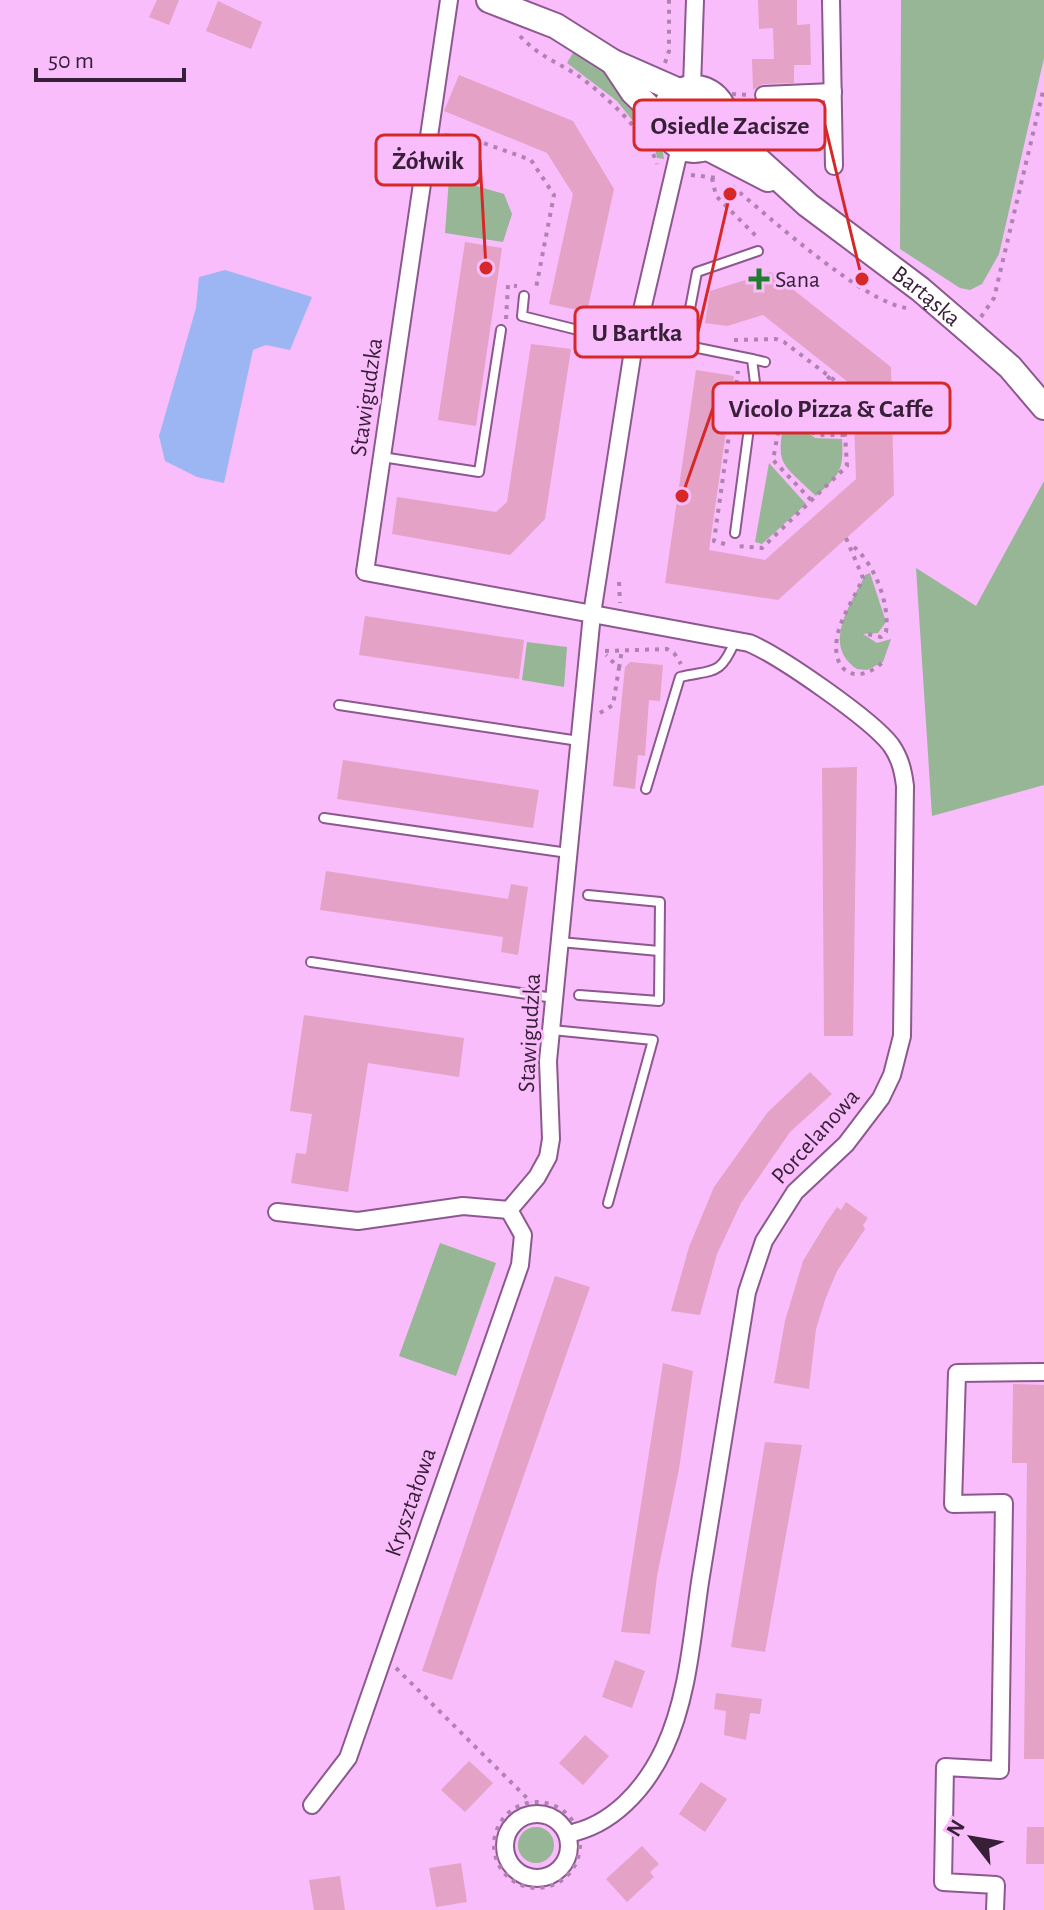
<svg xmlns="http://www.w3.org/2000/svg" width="1044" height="1910" viewBox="0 0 1044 1910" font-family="'Alegreya Sans',sans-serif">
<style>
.green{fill:#96b696}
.water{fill:#9bb6f3}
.building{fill:#e5a2c7}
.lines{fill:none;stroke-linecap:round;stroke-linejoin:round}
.lane-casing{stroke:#8c588e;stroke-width:12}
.street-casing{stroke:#8c588e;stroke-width:20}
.secondary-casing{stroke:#8c588e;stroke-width:28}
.path{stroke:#b082b1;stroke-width:4;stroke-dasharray:4 6;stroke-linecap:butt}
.lane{stroke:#fff;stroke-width:8}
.street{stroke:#fff;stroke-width:16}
.secondary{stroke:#fff;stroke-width:24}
.poi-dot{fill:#1f7d2e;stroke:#f8bdfa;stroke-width:3}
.labels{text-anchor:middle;stroke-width:6;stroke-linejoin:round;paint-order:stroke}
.poi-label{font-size:24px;fill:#361f37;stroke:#f8bdfa;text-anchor:start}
.street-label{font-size:24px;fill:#361f37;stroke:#f8bdfa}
.leader{fill:none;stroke:#d62828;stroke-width:3}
.callout-dot{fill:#d62828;stroke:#f8bdfa;stroke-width:3}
.callout{fill:#f8bdfa;stroke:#d62828;stroke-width:3}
.callout-label{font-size:26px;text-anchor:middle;font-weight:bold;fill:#361f37}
</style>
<rect width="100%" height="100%" fill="#f8bdfa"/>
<g class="green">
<path d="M901,0H1044V58L999,254L982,284L970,290L960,288L900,249Z"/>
<path d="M574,51C611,76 660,113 664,159L657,158L655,149L617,101L567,63Z"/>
<path d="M449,178L504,194L512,214L503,242L445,233Z"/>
<path d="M785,414L797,416L798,424L815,438L842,439C844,472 839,475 816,496C779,460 776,467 785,414Z"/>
<path d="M769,463L806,504L762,544L755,542Z"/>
<path d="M1044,481V785L932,816L916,568L976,606Z"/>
<path d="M870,573L886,622L878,633L863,634L877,643L891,639L883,662L867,670L857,669C821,645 851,604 865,575Z"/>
<path d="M527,642L567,647L564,687L522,680Z"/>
<path d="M440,1243L496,1263L456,1376L399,1356Z"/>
<circle cx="536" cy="1845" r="18"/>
</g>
<path class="water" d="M225,270L312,297L290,350L266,345L253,350L224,483L197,477L165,461L159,436L196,308L199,277Z"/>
<g class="building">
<path d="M157,0H179L169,25L149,17Z"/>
<path d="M758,0H797V25L810,24L811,65H794V83L763,84L753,90L752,59H774L773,28L759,29Z"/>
<path d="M218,1L262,22L251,49L206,31Z"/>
<path d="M459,75L573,121L614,189L587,312L549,304L573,194L547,153L444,111Z"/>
<path d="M465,242L502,248L476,426L438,420Z"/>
<path d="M771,272L891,367L894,495L778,600L665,583L696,370L734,376L709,550L765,560L856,479L853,386L763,315L727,326L705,323L710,291Z"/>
<path d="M531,344L571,349L545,519L510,555L392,534L397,497L496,512L507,502Z"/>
<path d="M365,616L524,640L519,679L359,655Z"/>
<path d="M630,662L663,665L660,701L649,700L645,756L638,755L635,789L613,786L625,667Z"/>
<path d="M343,760L539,790L533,828L337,799Z"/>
<path d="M857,767L853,1036H824L822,768Z"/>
<path d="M326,871L508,899L511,884L528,887L518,955L501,952L503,937L320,910Z"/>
<path d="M304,1015L464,1038L459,1077L368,1063L348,1192L291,1183L296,1153L306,1154L312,1114L290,1111Z"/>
<path d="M810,1072L832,1094L790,1132L741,1203L717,1254L700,1315L671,1311L689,1247L714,1187L767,1113Z"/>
<path d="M846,1202L868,1218L863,1225L865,1229L837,1271L825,1300L816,1329L809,1389L774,1383L785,1321L803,1261L826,1223L837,1207L841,1210Z"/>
<path d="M555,1276L590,1287L452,1680L422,1671Z"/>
<path d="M663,1363L693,1371L679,1469L657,1576L650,1634L621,1632Z"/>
<path d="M1013,1384L1044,1385V1759H1024L1027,1463H1012Z"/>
<path d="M765,1442L802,1445L765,1652L731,1647Z"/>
<path d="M615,1660L645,1671L632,1708L602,1697Z"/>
<path d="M716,1693L762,1699L760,1714L750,1713L746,1740L724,1735L726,1711L714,1709Z"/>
<path d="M585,1735L609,1756L583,1785L559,1763Z"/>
<path d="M469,1761L493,1783L465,1812L441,1790Z"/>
<path d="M701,1782L727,1799L705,1832L679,1814Z"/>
<path d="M1027,1827H1044V1864H1026Z"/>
<path d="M642,1846L659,1864L650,1872L654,1877L627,1902L606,1879Z"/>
<path d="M461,1863L467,1902L436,1907L429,1868Z"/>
<path d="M340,1876L345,1910H314L309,1880Z"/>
</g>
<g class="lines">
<defs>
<g id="lane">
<path d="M524,296L522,316L634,344L683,345L752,359L755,383L735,533"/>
<path d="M683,345L697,272L758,251"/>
<path d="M752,359L765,362"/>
<path d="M382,457L479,472L501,330"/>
<path d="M339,705L579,741"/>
<path d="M646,789L680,677C713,669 720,677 735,641"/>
<path d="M324,818L568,853"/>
<path d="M560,942L659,951"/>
<path d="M311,962L554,998"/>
<path d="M579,995L659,1001L660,902L588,895"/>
<path d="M552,1030L653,1040L608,1203"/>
</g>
<g id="street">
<path d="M449,0L365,572L749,643C780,656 871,719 891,745C900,758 903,770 905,786L902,1036L892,1075L881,1098L846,1144L795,1192L764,1241L747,1292C731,1389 716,1485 700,1582C692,1637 688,1698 664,1749C645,1789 612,1826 567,1834"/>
<path d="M831,0L834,166"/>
<path d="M692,87L695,0"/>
<path d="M764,95L833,92"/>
<path d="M277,1212L358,1221L463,1206L509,1210L537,1177L548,1157L551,1139L548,1061L592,614L634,344L680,147"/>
<path d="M312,1805L348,1758L520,1265L523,1235L509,1210"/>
<circle cx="537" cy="1846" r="32"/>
<path d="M995,1910L996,1885L943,1882L945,1767L1000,1770L1004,1503L953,1504L957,1373L1044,1372"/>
</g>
<g id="secondary">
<path d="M489,0L556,26L613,62L679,91"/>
<path d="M613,62L633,92L662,120"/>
<circle cx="694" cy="119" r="31"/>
<path id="s1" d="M723,128L808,205L920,289L970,332L1010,367L1044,407"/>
<path d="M706,147L768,179"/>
</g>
</defs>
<use href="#lane" class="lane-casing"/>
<use href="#street" class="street-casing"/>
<use href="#secondary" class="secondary-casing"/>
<g class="path">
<path d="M520,36C537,55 557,62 577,75C602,92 649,135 657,164"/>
<path d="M665,63L669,51V0"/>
<path d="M732,94L749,95"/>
<path d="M445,135L478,141L531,160L554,195L536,288"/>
<path d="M691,175L718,178"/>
<path d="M712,178L716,196L759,239"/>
<path d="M732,186C769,217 864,303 907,308"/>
<path d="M981,317L994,298L1044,87"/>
<path d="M506,319L508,285L517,286"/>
<path d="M734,340L776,339L784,342L842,386L847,466L762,548L738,546"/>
<path d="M830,376L801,413V421L816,435H846"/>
<path d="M764,407L782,410L773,460L812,501"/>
<path d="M782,410L801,413"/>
<path d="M846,538L863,578C855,597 840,618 837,638C831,671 856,687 883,662"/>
<path d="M725,544L714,541L738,371"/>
<path d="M854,547C875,565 890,604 886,632L881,637L862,633"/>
<path d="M619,582L620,603"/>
<path d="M605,651L667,649L674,653L681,664"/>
<path d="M619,668L622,650"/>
<path d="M600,713L613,705L619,668L606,655"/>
<path d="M396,1668L531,1802"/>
<circle cx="537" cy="1845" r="43"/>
</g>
<use href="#lane" class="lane"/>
<use href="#street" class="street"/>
<use href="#secondary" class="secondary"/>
</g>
<path class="poi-dot" d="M755 267h8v8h8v8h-8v8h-8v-8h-8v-8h8z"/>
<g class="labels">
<g class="poi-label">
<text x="775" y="287">Sana</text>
</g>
<g class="street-label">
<text dy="8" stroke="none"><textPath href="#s1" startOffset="264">Bartąska</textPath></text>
<text transform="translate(366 397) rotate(-82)" y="8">Stawigudzka</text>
<text transform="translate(529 1033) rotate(-87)" y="8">Stawigudzka</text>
<text transform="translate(815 1136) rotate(-48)" y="8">Porcelanowa</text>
<text transform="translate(410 1502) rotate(-71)" y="8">Kryształowa</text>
</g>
</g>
<path class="leader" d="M862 279L825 125M486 268L480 160M730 194L698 332M682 496L713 408"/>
<g class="callout-dot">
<circle cx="862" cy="279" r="8"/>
<circle cx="486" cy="268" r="8"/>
<circle cx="730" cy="194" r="8"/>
<circle cx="682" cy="496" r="8"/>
</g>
<g class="callout">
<rect x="634" y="100" width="191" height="50" rx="8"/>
<rect x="376" y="135" width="104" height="50" rx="8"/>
<rect x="575" y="307" width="123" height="50" rx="8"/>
<rect x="713" y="383" width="237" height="50" rx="8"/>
</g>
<g class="callout-label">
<text x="730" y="134">Osiedle Zacisze</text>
<text x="428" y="169">Żółwik</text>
<text x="637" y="341">U Bartka</text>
<text x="831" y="417">Vicolo Pizza &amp; Caffe</text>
</g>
<g transform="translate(972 1838) rotate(301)" stroke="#f8bdfa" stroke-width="6" paint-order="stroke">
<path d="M0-6L14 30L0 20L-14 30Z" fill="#361f37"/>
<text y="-12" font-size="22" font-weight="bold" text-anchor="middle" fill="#361f37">N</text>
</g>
<path d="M36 68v12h148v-12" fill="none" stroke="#361f37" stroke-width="4"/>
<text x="48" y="68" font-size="24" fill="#361f37" stroke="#f8bdfa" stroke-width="6" paint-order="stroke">50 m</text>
</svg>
